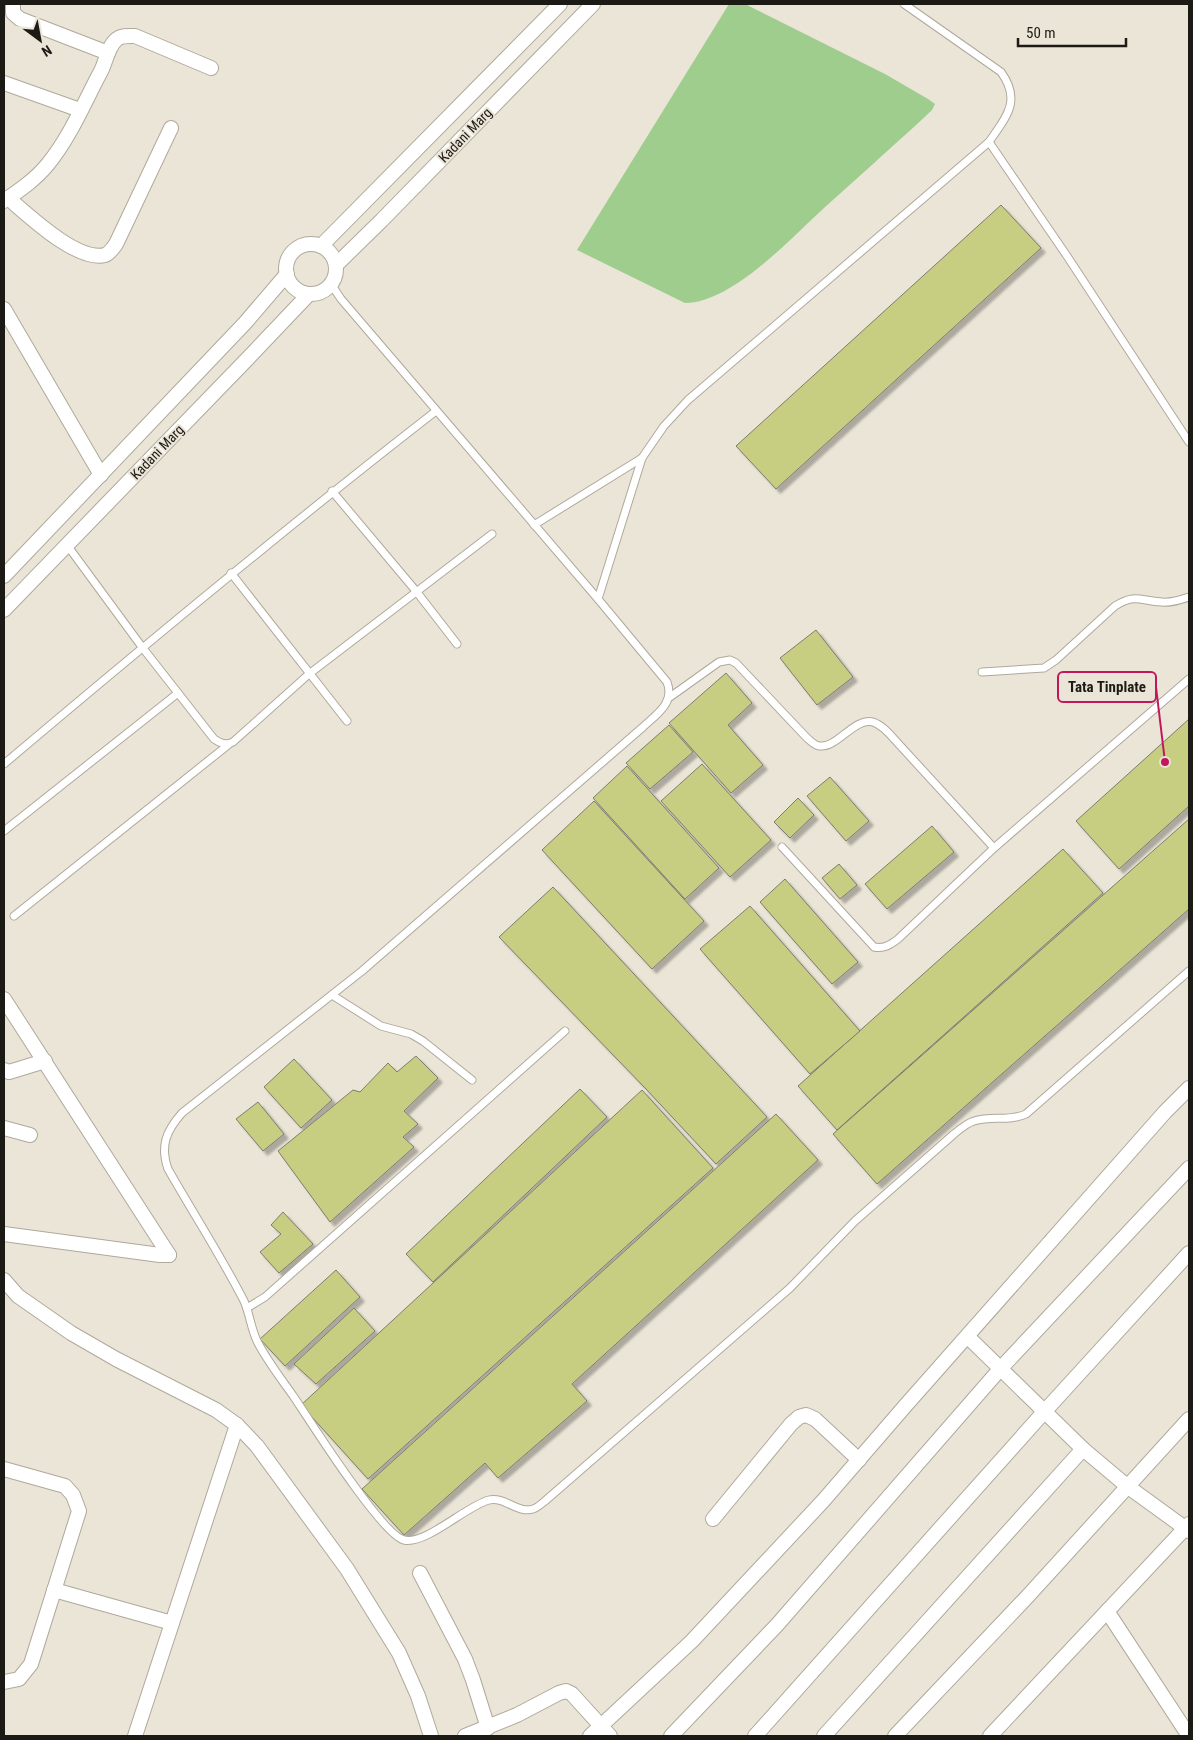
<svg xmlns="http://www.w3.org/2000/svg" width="1193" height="1740" viewBox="0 0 1193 1740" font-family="'Roboto Condensed',sans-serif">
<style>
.water{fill:#9ecd8e}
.building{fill:#c7ce81;stroke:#7c7d70;filter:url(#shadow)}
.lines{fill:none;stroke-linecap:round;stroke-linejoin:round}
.lane-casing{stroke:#afa99c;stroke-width:9}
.street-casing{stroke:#afa99c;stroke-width:16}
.lane{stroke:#fff;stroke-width:7}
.street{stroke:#fff;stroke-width:14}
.labels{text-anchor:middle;stroke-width:4;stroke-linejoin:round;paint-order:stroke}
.street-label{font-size:14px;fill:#1c1a15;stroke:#ebe5d7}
.leader{fill:none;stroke:#c2185b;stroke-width:2}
.callout-dot{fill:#c2185b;stroke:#ebe5d7;stroke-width:2}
.callout{fill:#ebe5d7;stroke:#c2185b;stroke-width:2}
.callout-label{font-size:15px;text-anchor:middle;font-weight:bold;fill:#1c1a15}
</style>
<defs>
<filter id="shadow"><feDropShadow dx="4.5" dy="4.5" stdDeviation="1" flood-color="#0004"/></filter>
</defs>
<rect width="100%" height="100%" fill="#ebe5d7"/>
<path class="water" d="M729,4H745L885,74L928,99L935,104L932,110L915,126C884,154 854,181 824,208C791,238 732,303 685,303L577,250Z"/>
<g class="building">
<path d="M1001,205L1041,248L776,489L736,446Z"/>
<path d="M816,630L853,677L817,705L780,658Z"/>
<path d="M726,673L752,703L728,725L763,765L731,793L669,723Z"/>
<path d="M1189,719V806L1119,869L1076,821Z"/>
<path d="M669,725L693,752L650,789L626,763Z"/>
<path d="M702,764L771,840L730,877L661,801Z"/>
<path d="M627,766L719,868L685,899L593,798Z"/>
<path d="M830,777L869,821L846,841L807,796Z"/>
<path d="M798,798L814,815L790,838L774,822Z"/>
<path d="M594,801L704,921L652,969L542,850Z"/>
<path d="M1189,819V909L877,1184L833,1134Z"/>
<path d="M932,826L954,852L887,909L865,884Z"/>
<path d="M1063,849L1103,893L837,1130L798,1086Z"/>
<path d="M839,864L857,885L840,899L822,878Z"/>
<path d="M785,879L858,962L832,984L760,902Z"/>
<path d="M553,887L767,1117L716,1164L646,1089L499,937Z"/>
<path d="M750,906L860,1031L810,1074L700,949Z"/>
<path d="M416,1056L438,1078L404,1111L418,1124L403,1137L414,1147L330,1222L278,1151L353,1090L360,1092L388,1063L397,1072Z"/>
<path d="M294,1059L332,1100L301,1128L264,1087Z"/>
<path d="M580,1089L607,1117L433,1282L406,1254Z"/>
<path d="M642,1090L713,1168L368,1479L301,1405Z"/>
<path d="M258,1102L284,1134L263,1151L236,1119Z"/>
<path d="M776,1114L818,1160L572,1384L587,1401L498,1478L485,1463L404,1535L362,1489Z"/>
<path d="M283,1212L313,1244L279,1273L260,1252L281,1234L271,1225Z"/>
<path d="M336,1270L360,1297L285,1366L260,1339Z"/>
<path d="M354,1308L375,1331L316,1384L294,1364Z"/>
</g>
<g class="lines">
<defs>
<g id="lane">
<path d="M989,142L1067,256L1189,442"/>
<path d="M331,284L341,299L598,599L667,682C675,703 657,714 643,727L362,971L182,1113C166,1131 160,1146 168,1169C193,1213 221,1256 244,1301C250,1314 251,1330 258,1343C268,1362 282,1380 294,1397C310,1421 382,1535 404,1540C426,1545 466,1506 489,1500C504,1496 518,1514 533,1509C537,1508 541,1504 545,1501L790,1288L855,1221L954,1134C960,1129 967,1123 974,1121C992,1115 1008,1122 1026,1114L1189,971"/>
<path d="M332,491L416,591L457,644"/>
<path d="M534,525L642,458"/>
<path d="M67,545L142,647L214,739C220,743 226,746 233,742L309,674L492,534"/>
<path d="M231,573L347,721"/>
<path d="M598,599L642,458L664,426L688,400L989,142C1006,117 1022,101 1001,72L904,4"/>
<path d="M982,672L1044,668L1056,660L1115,606C1136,593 1140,601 1162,602C1171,603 1180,600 1189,597"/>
<path d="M670,697L719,662L730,660L736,663L807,738C811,741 815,746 820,746C837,748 855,717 873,722C882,725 889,733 895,740L994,848"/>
<path d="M4,764C146,644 289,525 436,411"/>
<path d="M4,831L178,693"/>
<path d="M782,847L874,947C884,949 890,945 898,939L994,848L1189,679"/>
<path d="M14,916L228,745"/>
<path d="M332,995L381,1026L411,1034L423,1041L472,1080"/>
<path d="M247,1308L265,1297L565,1031"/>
</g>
<g id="street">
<path d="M13,4V13L20,19L108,53"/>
<path d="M4,83L80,110"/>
<path d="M8,198C28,215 77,262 105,255C110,253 113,248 116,244L171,128"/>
<path d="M4,201C20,190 36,179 48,164C70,137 84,103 100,73C106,63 107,47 117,39C122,35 129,36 135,36L211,68"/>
<circle cx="311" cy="269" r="25"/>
<path d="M321,246L560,4"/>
<path d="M336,265L382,220L593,4"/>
<path d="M4,309L101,475"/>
<path d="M4,576L245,323L287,274"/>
<path d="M4,610L253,353L309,294"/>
<path d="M4,999L169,1255"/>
<path d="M4,1070L9,1072L45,1061"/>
<path d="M4,1128L30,1135"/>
<path d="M4,1234L160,1255H169"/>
<path d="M4,1280L18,1296L71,1333L116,1359L216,1410L237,1425L257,1446L347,1569L399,1653L418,1696L431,1736"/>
<path d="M968,1337L1083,1449L1127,1486L1189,1531"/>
<path d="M4,1469L65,1486L73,1495L79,1511L31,1664L19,1679L4,1682"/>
<path d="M713,1519L791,1424L799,1417L806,1415L815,1419L859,1460"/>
<path d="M420,1573L465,1659L473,1680L488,1728"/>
<path d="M54,1590L172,1623"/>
<path d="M1107,1611L1189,1736"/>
<path d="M135,1736L237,1425"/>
<path d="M465,1736L517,1715L559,1693L566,1691L572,1694L610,1736"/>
<path d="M590,1736L692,1641L823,1501L906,1405L1165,1112L1189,1088"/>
<path d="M671,1736L777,1625L1001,1368L1189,1168"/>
<path d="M755,1736L1044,1412L1189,1253"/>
<path d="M824,1736L1083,1449"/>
<path d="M895,1736L1027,1597L1189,1419"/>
<path d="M990,1736L1189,1524"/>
</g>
</defs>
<use href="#lane" class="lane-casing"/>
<use href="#street" class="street-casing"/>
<use href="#lane" class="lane"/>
<use href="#street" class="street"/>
</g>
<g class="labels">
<g class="street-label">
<text transform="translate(465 135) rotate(-46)" y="5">Kadani Marg</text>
<text transform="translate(157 452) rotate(-46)" y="5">Kadani Marg</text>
</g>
</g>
<path class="leader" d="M1165 762L1156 687"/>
<circle class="callout-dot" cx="1165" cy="762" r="5"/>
<rect class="callout" x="1058" y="672" width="98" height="30" rx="5"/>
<g class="callout-label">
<text x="1107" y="692">Tata Tinplate</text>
</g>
<rect width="1193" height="1740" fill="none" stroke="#1c1a15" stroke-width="10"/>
<g transform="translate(40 40) rotate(148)" stroke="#ebe5d7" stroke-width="4" paint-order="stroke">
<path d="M0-4L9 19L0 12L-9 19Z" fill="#1c1a15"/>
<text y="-8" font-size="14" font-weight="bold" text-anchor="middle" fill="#1c1a15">N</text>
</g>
<path d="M1018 38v8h108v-8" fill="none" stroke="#1c1a15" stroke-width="2.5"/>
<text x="1026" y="38" font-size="15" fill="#1c1a15" stroke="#ebe5d7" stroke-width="4" paint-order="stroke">50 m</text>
</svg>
